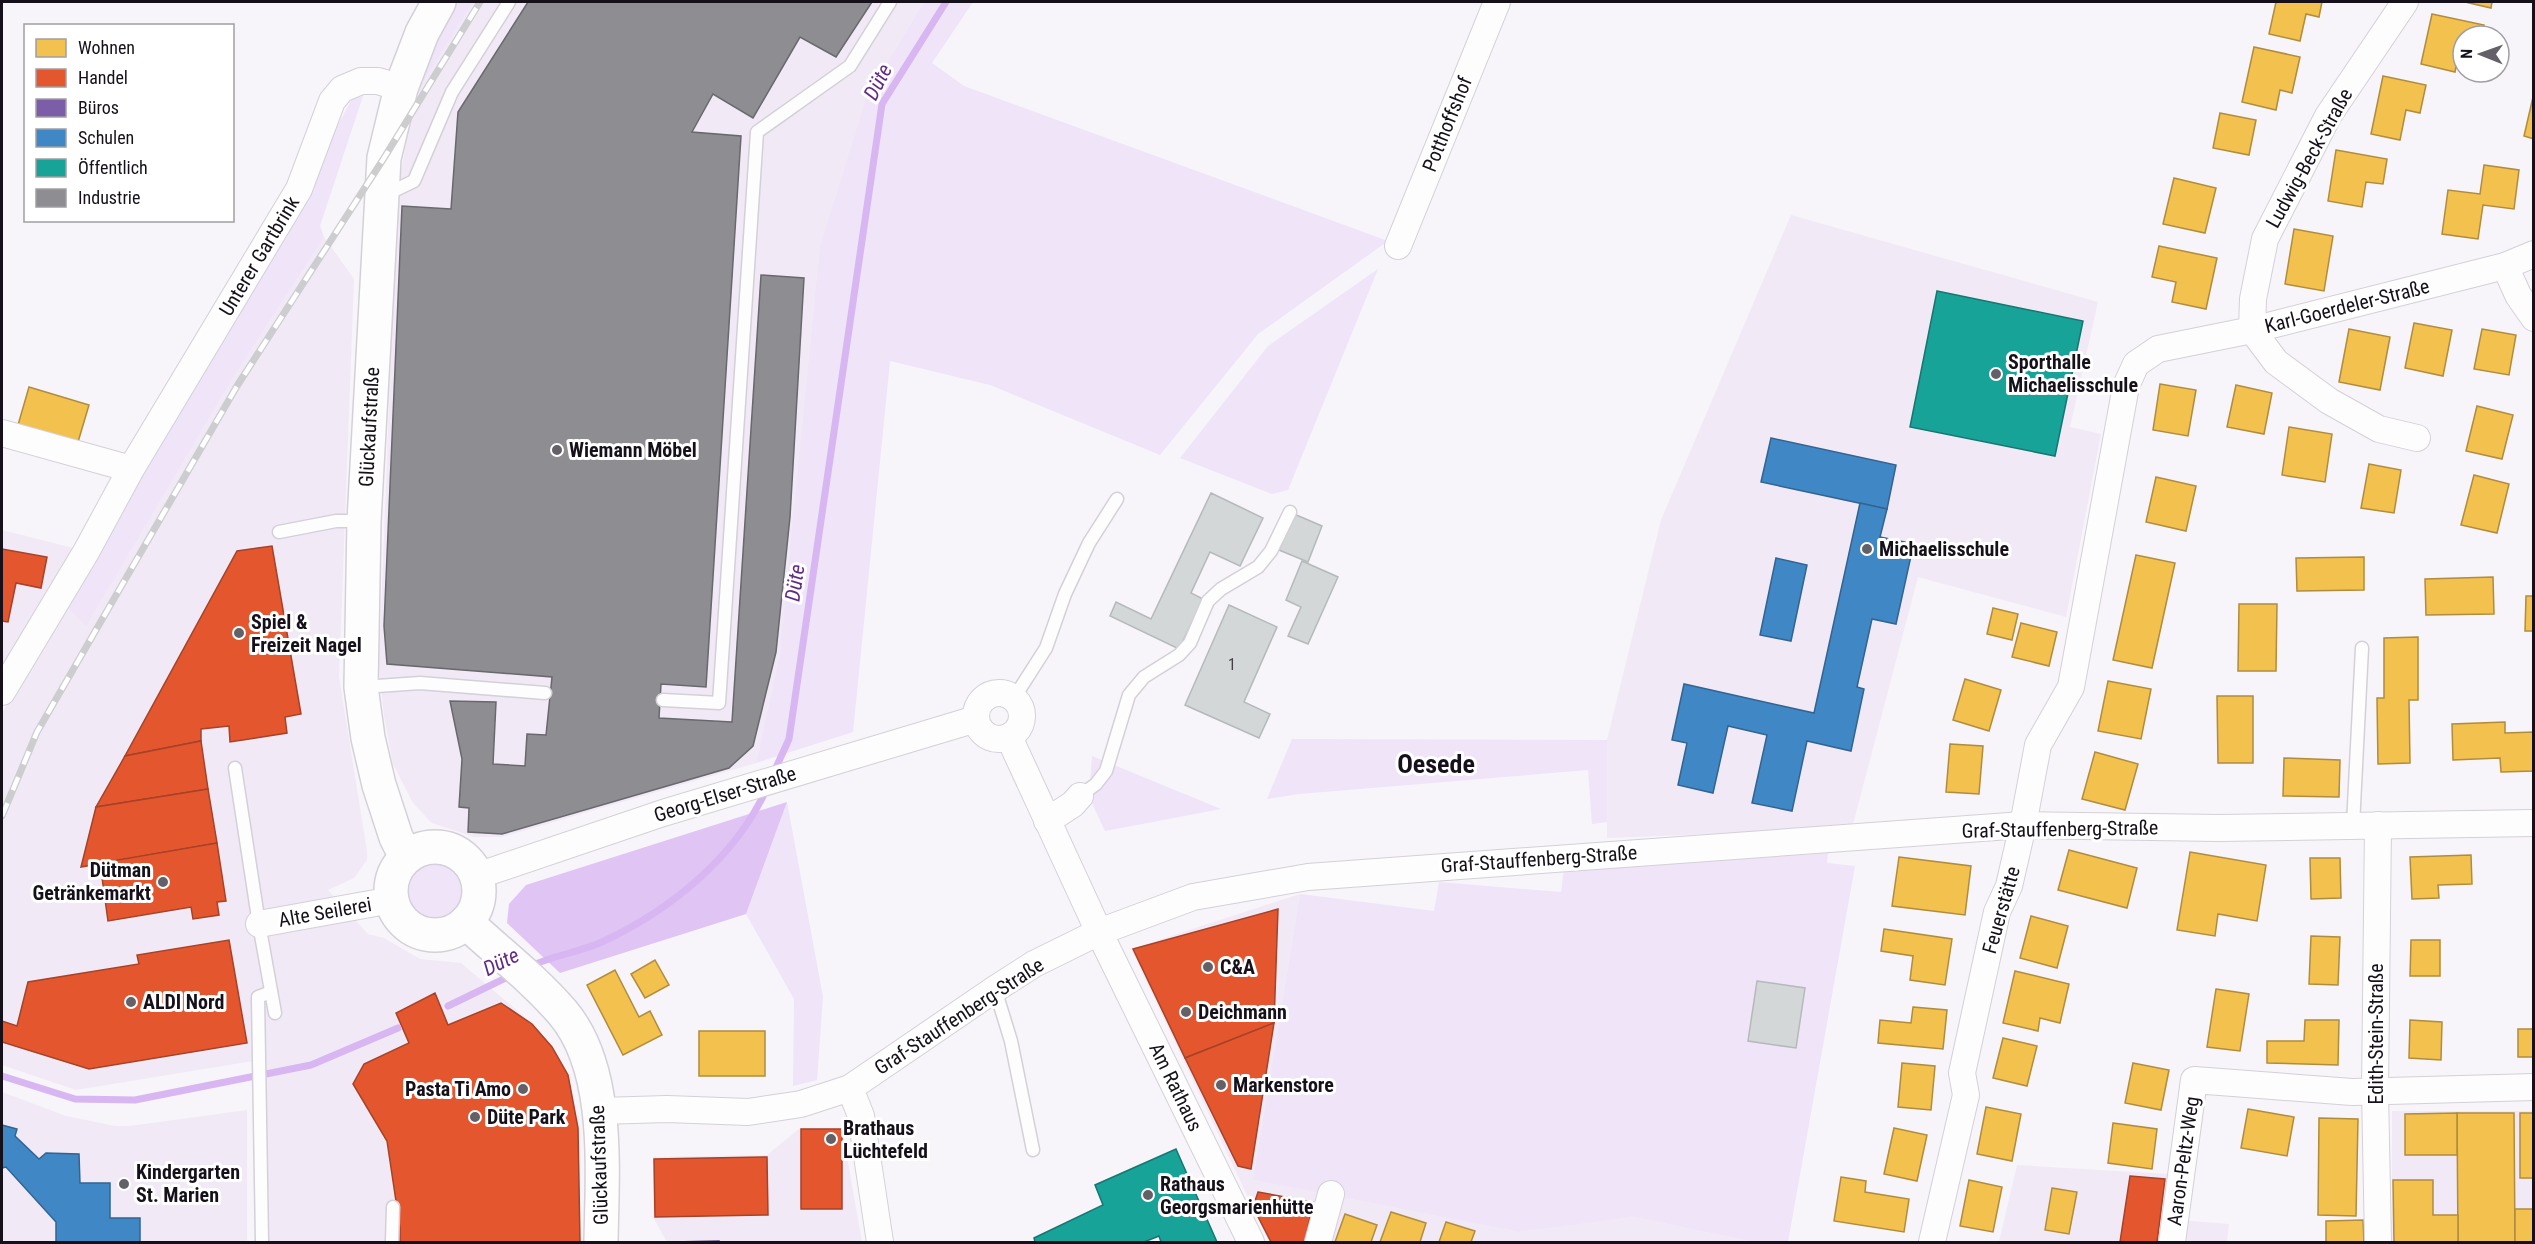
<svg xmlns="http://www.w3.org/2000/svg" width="2535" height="1244" viewBox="0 0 2535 1244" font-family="'Roboto Condensed',sans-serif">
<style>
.built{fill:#f1e9f6}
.green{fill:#efe4f8}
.forest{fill:#dfc4f4}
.homes{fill:#f2c14e;stroke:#b08c3e;stroke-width:1.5}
.shops{fill:#e4572e;stroke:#a64228;stroke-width:1.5}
.offices{fill:#7b5ea7;stroke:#5c477c;stroke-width:1.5}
.schools{fill:#3f88c5;stroke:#326491;stroke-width:1.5}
.public{fill:#17a398;stroke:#167772;stroke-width:1.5}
.industry{fill:#8d8d92;stroke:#69686e;stroke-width:1.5}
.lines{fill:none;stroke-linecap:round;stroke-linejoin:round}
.stream{stroke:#d7b6f1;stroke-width:7}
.building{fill:#d3d7d7;stroke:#b5b9b9;stroke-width:1.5}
.lane-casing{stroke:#d4d0d7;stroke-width:15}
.street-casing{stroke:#d4d0d7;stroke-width:28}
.secondary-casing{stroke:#d4d0d7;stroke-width:36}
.lane{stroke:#fefdfe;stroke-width:12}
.street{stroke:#fefdfe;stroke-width:26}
.secondary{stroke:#fefdfe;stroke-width:33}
.rail-casing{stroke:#cdcccf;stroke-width:7}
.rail{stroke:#fff;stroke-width:4.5;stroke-dasharray:14;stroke-linecap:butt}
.poi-dot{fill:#646068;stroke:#fff;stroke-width:2}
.labels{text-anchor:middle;stroke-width:6;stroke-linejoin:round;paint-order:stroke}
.number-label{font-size:16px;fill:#444248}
.street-label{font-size:20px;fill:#151019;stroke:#fff}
.poi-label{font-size:20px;font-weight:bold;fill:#151019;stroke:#fff;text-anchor:start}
.water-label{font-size:21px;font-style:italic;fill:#632987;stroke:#fff}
.district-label{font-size:26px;font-weight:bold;fill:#151019;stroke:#fff}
</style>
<rect width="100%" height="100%" fill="#f7f4fa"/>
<g class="built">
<path d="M473,2H924L867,96L780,653L756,763L502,837H474L432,823L413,803L393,764L384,716L379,665L397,199L405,147L414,97Z"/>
<path d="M1791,215L2098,302L2070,427L2101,434L2066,617L1918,577L1852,828L1607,838V740L1661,520Z"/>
<path d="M324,237L354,279L339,677L367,851V860L354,878L328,890L368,934L384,938L420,959L461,963L532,1023L552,1046L569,1076L579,1128L580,1242H255L253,1061L76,1090L2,1065V713L65,605L86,625L231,381Z"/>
<path d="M2,530L73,548L2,668Z"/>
<path d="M1300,894L1253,1180L1519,1232L1634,1217L1754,1242H1269L1131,949Z"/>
<path d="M2,1092L66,1116L115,1126H130L247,1110V1242H2Z"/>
<rect x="2392" y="1111" width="141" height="131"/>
<path d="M800,1128H842L862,1242H667L653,1217V1157L767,1155Z"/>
<path d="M2017,1165L2185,1175L2179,1220L2229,1224L2227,1242H1999Z"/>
</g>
<g class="green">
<path d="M455,2H473L414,97L423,62Z"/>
<path d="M924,2H973L932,63L964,86L1388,241L1258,334L1160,455L990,385L890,361L853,732L756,763L780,653L820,247L867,96Z"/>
<path d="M363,96L320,226L324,237L231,381L86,626L65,605L307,195L335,130L352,99Z"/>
<path d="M1378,269L1288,490L1272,494L1180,458L1268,346Z"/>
<path d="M1292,739L1607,740V822L1592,824L1588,770L1299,794L1267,799Z"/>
<path d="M1092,756L1221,809L1105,831L1089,797Z"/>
<path d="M787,802L823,997L817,1080L793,1086L794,999L746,914Z"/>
<path d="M1828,853L1827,863L1855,866L1788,1242H1754L1634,1217L1519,1232L1253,1180L1300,894L1434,911L1439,882L1561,892L1564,870Z"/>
<circle cx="435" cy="890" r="28"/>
</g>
<path class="forest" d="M787,802L746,914L560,973L507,923L509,904L526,885Z"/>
<g class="homes">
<path d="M2276,2H2322L2319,17L2306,14L2300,41L2269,34Z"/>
<path d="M2465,2H2492L2491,8Z"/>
<path d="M2432,14L2484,25L2481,36H2463V46L2460,45L2455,72L2421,64Z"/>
<path d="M2254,47L2300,57L2292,93L2280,90L2276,110L2242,102Z"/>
<path d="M2383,76L2426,85L2420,113L2406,110L2400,140L2371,134Z"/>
<path d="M2533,97H2534V139L2524,136Z"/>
<path d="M2220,113L2256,120L2249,155L2213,148Z"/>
<path d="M2336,150L2387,159L2383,184L2366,182L2362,207L2328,201Z"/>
<path d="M2484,165L2519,170L2514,209L2483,205L2478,239L2442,234L2448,190L2480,194Z"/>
<path d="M2174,178L2216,188L2205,233L2163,224Z"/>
<path d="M2294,229L2333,236L2324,291L2285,284Z"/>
<path d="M2159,246L2217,258L2206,309L2172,302L2176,282L2152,277Z"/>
<path d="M2414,323L2452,330L2443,376L2405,368Z"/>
<path d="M2349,329L2390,337L2380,390L2339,382Z"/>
<path d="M2482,329L2516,335L2509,375L2474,369Z"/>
<path d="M2160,384L2196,390L2188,436L2153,430Z"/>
<path d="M2236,385L2272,393L2264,434L2227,427Z"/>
<path d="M29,387L89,405L78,442L18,425Z"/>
<path d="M2477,406L2513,415L2502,459L2466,451Z"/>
<path d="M2289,427L2332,434L2325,482L2282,475Z"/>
<path d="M2369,464L2401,470L2394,513L2361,508Z"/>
<path d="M2474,475L2509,484L2497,533L2461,525Z"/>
<path d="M2156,477L2196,486L2186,531L2146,522Z"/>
<path d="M2136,555L2175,563L2152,668L2113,660Z"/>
<path d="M2364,557V590L2297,591L2296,558Z"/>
<path d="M2493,577L2494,614L2426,615L2425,579Z"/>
<path d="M2526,596H2534V631H2525Z"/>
<path d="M2239,604H2277L2276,671H2238Z"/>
<path d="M1993,608L2018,614L2012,640L1987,634Z"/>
<path d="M2021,623L2057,632L2049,666L2012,657Z"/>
<path d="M2418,637V700H2409L2410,763L2378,764L2377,698H2384V638Z"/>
<path d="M1965,679L2001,690L1989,731L1953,720Z"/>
<path d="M2108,681L2151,689L2141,739L2098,731Z"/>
<path d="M2217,696H2253V763H2218Z"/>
<path d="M2505,722V733L2534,732V771L2501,772L2500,758L2453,760L2452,724Z"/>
<path d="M1950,744L1983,746L1979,794L1946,792Z"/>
<path d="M2095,752L2138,764L2125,810L2082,799Z"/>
<path d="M2284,758L2340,760L2339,797L2283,796Z"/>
<path d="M2069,850L2137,868L2127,908L2058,890Z"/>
<path d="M2190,852L2266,865L2257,921L2218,914L2215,936L2177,930Z"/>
<path d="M2471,855L2472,884L2438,885L2439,898L2412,899L2410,857Z"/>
<path d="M1899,857L1971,866L1965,915L1892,906Z"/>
<path d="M2310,858H2340L2341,898L2311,899Z"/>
<path d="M2031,916L2068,926L2057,968L2020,958Z"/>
<path d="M1884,929L1952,939L1945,985L1910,980L1913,956L1881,951Z"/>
<path d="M2311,936L2340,937L2338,985L2309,984Z"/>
<path d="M2411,940H2440V976H2410Z"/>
<path d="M655,960L669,985L645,998L631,974Z"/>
<path d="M615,970L639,1017L650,1011L662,1035L623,1055L587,985Z"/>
<path d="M2015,971L2069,984L2060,1023L2040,1018L2038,1031L2003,1023Z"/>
<path d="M2216,989L2249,994L2240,1051L2207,1047Z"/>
<path d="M1913,1007L1947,1010L1943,1049L1878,1043L1880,1020L1911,1023Z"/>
<path d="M2305,1020H2339L2338,1065L2267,1063V1041H2304Z"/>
<path d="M2410,1020L2442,1022L2441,1060L2409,1058Z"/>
<rect x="2518" y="1029" width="16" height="28"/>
<rect x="699" y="1031" width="66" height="45"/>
<path d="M2003,1038L2037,1046L2027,1086L1993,1078Z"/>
<path d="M1902,1063L1935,1066L1931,1110L1898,1107Z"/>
<path d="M2133,1063L2169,1070L2161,1110L2125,1103Z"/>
<path d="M1986,1107L2021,1114L2012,1161L1977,1154Z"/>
<path d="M2248,1109L2294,1117L2287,1156L2241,1148Z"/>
<path d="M2457,1113H2514L2515,1242H2458Z"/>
<path d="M2457,1113V1155H2405V1114Z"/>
<rect x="2520" y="1113" width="14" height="65"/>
<path d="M2319,1118L2358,1119L2356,1216L2318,1215Z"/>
<path d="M2113,1123L2157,1129L2152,1169L2108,1163Z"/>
<path d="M1894,1128L1927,1135L1917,1181L1884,1174Z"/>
<path d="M1841,1177L1866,1181L1865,1192L1909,1199L1904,1232L1834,1221Z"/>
<path d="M1969,1180L2002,1187L1993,1232L1960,1226Z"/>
<path d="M2393,1180H2433V1215H2458V1242H2394Z"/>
<path d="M2052,1188L2077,1192L2069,1234L2045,1230Z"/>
<rect x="2515" y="1209" width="19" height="33"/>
<path d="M1391,1212L1426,1223L1420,1242H1380Z"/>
<path d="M1345,1214L1377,1225L1371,1242H1335Z"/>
<path d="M2363,1220L2364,1242H2326V1221Z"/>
<path d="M1446,1222L1475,1231L1471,1242H1439Z"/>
</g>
<g class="shops">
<path d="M272,546L301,714L285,717L287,733L230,742L229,726L201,729V741L125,756L237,551Z"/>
<path d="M2,549L47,557L41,588L16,583L8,622L2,621Z"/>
<path d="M201,741L208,789L96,807L125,756Z"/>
<path d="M208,789L217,843L81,867L96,807Z"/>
<path d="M217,843L226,901L217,902L219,915L193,919L191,907L108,921L100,863Z"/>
<path d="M1278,909L1274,1023L1185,1058L1133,949Z"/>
<path d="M229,940L247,1043L89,1069L2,1042V1021L17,1026L28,982L139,964L137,955Z"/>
<path d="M435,993L448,1025L501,1003L532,1024L552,1047L568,1075L578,1128L580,1242H400V1228L387,1141L353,1084L364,1064L409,1043L396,1013Z"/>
<path d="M1274,1023L1251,1169L1238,1166L1185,1058Z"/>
<rect x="801" y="1129" width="41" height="80"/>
<path d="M767,1157L768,1215L655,1217L654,1159Z"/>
<path d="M2130,1176L2165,1179L2157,1242H2120Z"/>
<path d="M1258,1192L1313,1202L1305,1242H1271L1253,1207Z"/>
</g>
<path class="offices" d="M719,1241V1242H672Z"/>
<g class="schools">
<path d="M1771,438L1896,465L1887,509L1761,482Z"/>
<path d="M1860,503L1887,509L1880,537L1905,542L1902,555L1911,556L1896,624L1872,619L1857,687L1864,689L1851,751L1807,741L1792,811L1752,803L1767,735L1728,726L1713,793L1678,785L1687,743L1672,740L1684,684L1814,713Z"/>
<path d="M1776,558L1807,565L1791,641L1760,635Z"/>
<path d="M2,1125L17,1129L15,1136L39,1159L46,1153L79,1154L80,1183H110V1218H140V1242H56V1222L6,1167L2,1168Z"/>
</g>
<g class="public">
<path d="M1937,291L2083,321L2055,456L1910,427Z"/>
<path d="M1176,1149L1217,1242H1161L1159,1236L1144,1242H1035L1034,1238L1103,1205L1095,1185Z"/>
</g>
<path class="industry" d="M528,2H872L836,57L800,37L753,118L713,94L692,132L741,136L706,687L661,684L659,718L732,722L761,275L804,278L790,517L776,652L753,746L729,768L502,834L468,832L469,808L459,807L462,759L450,701L496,702L493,764L525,766L527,734L546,735L552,677L387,664L384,626L402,206L451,209L458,112Z"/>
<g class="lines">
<g class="stream">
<path d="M774,772L789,739L882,104L946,2"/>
<path d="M531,966C554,955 581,952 604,941C670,910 735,858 766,790"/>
<path d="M448,1006L512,975"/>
<path d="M2,1076L75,1099L135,1100L311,1065L398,1028"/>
</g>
</g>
<g class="building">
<path d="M1211,493L1263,518L1240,566L1210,552L1191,593L1203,599L1179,649L1110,616L1116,602L1151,619Z"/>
<path d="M1294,514L1322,526L1308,562L1279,550Z"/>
<path d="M1302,561L1338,577L1308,644L1288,636L1301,607L1286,600Z"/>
<path d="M1229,605L1277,627L1244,702L1270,714L1259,738L1185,705Z"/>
<path d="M1757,981L1805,988L1796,1048L1748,1041Z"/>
</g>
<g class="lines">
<defs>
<g id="lane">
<path d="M385,195L414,181L452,92L509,2"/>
<path d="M279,532L336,521H363"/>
<path d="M363,687L420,683L545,693"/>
<path d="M1014,698L1046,648L1065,594L1089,543L1117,499"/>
<path d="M663,700L719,703L757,132L850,66L890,2"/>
<path d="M235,768L259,924L275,1013"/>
<path d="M1080,796L1096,784L1106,771L1129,695L1144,677L1179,655L1190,643L1208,601L1221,589L1258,567L1271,551L1290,512"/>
<path d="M2353,825L2362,648"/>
<path d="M995,989L1011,1041L1033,1150"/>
<path d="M262,1242L258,997L271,992"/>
<path d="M392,1242L393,1207"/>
</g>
<g id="street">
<path d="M2405,2L2328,116L2265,239L2253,299L2252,330L2276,362L2329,401L2379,429L2417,438"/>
<path d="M1398,246L1497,2"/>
<path d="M2505,266L2518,295L2534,318"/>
<path d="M2,433L131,469"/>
<path d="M2,692L86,552L131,469L299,189L332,101L342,89L361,81H378L401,88"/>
<circle cx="999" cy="716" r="23"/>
<path d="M1009,737L1099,932L1251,1242"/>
<path d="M1047,821L1073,804L1080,796"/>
<path d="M477,876L663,813L976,719"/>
<path d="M259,924L392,900"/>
<path d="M850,1088L861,1116L880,1242"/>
<path d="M600,1111L667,1109L748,1112L801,1104L850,1088L995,989L1034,964L1099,932L1193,897L1308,877L2023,825L2219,828L2534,823"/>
<path d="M1318,1242L1331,1194"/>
<path d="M1932,1242L1966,1095L1962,1073L1997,912L2009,886L2023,825L2038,745L2071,687L2126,386L2136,364L2158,349L2252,330L2505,266L2534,254"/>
<path d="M2172,1242L2194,1080L2352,1092L2534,1087"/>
<path d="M2378,1242L2375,1091L2378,825"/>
</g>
<g id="secondary">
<circle cx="435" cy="891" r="44"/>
<path d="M406,857L396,837L379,785L368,738L361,687L364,521L384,158L401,88L422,33L439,2"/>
<path d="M466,922C498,952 534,979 563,1013C611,1070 602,1172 601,1242"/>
</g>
</defs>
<use href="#lane" class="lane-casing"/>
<use href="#street" class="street-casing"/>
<use href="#secondary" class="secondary-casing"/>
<use href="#lane" class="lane"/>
<use href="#street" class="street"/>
<use href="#secondary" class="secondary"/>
<defs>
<path id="rail" d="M2,816L37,732L237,386L384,158L480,2"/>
</defs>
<use href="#rail" class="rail-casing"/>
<use href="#rail" class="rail"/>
</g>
<g class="poi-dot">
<circle cx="1996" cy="374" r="6"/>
<circle cx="557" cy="450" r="6"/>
<circle cx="1867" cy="549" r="6"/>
<circle cx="239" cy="633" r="6"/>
<circle cx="163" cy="882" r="6"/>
<circle cx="1208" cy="967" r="6"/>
<circle cx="131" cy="1002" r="6"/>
<circle cx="1186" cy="1012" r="6"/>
<circle cx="1221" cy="1085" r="6"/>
<circle cx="523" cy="1089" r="6"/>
<circle cx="475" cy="1117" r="6"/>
<circle cx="831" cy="1139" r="6"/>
<circle cx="124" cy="1184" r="6"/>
<circle cx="1148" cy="1195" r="6"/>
</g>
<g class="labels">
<g class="number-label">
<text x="1232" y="670">1</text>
</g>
<g class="street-label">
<text transform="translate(1447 124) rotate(-68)" y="7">Potthoffshof</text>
<text transform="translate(2309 158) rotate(-61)" y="7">Ludwig-Beck-Straße</text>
<text transform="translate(259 256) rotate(-59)" y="7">Unterer Gartbrink</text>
<text transform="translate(2347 306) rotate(-14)" y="7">Karl-Goerdeler-Straße</text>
<text transform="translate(369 427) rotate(-87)" y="7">Glückaufstraße</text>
<text transform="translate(725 794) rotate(-17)" y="7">Georg-Elser-Straße</text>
<text transform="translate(2060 829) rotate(-1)" y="7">Graf-Stauffenberg-Straße</text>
<text transform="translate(1539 859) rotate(-4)" y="7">Graf-Stauffenberg-Straße</text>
<text transform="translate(2001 910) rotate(-74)" y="7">Feuerstätte</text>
<text transform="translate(325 912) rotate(-10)" y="7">Alte Seilerei</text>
<text transform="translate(959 1016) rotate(-33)" y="7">Graf-Stauffenberg-Straße</text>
<text transform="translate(2376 1034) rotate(-90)" y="7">Edith-Stein-Straße</text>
<text transform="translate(1176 1087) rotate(64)" y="7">Am Rathaus</text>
<text transform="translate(2183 1161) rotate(-82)" y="7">Aaron-Peltz-Weg</text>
<text transform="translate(599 1165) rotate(-92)" y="7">Glückaufstraße</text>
</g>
<g class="poi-label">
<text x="2008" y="369">Sporthalle<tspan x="2008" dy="23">Michaelisschule</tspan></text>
<text x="569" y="457">Wiemann Möbel</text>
<text x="1879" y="556">Michaelisschule</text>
<text x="251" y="629">Spiel &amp;<tspan x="251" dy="23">Freizeit Nagel</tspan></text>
<text x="151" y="877" text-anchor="end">Dütman<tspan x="151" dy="23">Getränkemarkt</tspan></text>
<text x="1220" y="974">C&amp;A</text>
<text x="143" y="1009">ALDI Nord</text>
<text x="1198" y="1019">Deichmann</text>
<text x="1233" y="1092">Markenstore</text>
<text x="511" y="1096" text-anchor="end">Pasta Ti Amo</text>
<text x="487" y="1124">Düte Park</text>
<text x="843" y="1135">Brathaus<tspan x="843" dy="23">Lüchtefeld</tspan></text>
<text x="136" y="1179">Kindergarten<tspan x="136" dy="23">St. Marien</tspan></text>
<text x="1160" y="1191">Rathaus<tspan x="1160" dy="23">Georgsmarienhütte</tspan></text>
</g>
<g class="water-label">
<text transform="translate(878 82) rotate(-63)" y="7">Düte</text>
<text transform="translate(795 583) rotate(-82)" y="7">Düte</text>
<text transform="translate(501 962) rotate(-26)" y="7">Düte</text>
</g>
<g class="district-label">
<text x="1436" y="773">Oesede</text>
</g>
</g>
<rect width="2535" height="1244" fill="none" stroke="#151019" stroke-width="6"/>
<rect x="24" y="24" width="210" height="198" fill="#ffffff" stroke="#a19fa3" stroke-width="1.5"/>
<rect x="36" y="39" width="30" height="18" fill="#f2c14e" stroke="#a19fa3" stroke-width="1.5"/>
<text x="78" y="54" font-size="18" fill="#151019">Wohnen</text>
<rect x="36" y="69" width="30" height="18" fill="#e4572e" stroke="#a19fa3" stroke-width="1.5"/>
<text x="78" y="84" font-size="18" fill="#151019">Handel</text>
<rect x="36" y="99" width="30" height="18" fill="#7b5ea7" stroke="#a19fa3" stroke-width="1.5"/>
<text x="78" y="114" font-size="18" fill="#151019">Büros</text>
<rect x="36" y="129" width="30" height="18" fill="#3f88c5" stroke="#a19fa3" stroke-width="1.5"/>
<text x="78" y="144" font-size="18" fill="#151019">Schulen</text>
<rect x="36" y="159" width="30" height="18" fill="#17a398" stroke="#a19fa3" stroke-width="1.5"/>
<text x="78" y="174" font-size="18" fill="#151019">Öffentlich</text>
<rect x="36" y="189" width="30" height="18" fill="#8d8d92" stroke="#a19fa3" stroke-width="1.5"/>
<text x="78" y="204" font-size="18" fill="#151019">Industrie</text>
<g transform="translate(2481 54) rotate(271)"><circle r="28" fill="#ffffff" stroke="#a19fa3" stroke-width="1.5"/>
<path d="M0-4.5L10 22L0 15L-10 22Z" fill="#646068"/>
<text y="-9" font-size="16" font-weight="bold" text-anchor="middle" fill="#151019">N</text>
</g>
</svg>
